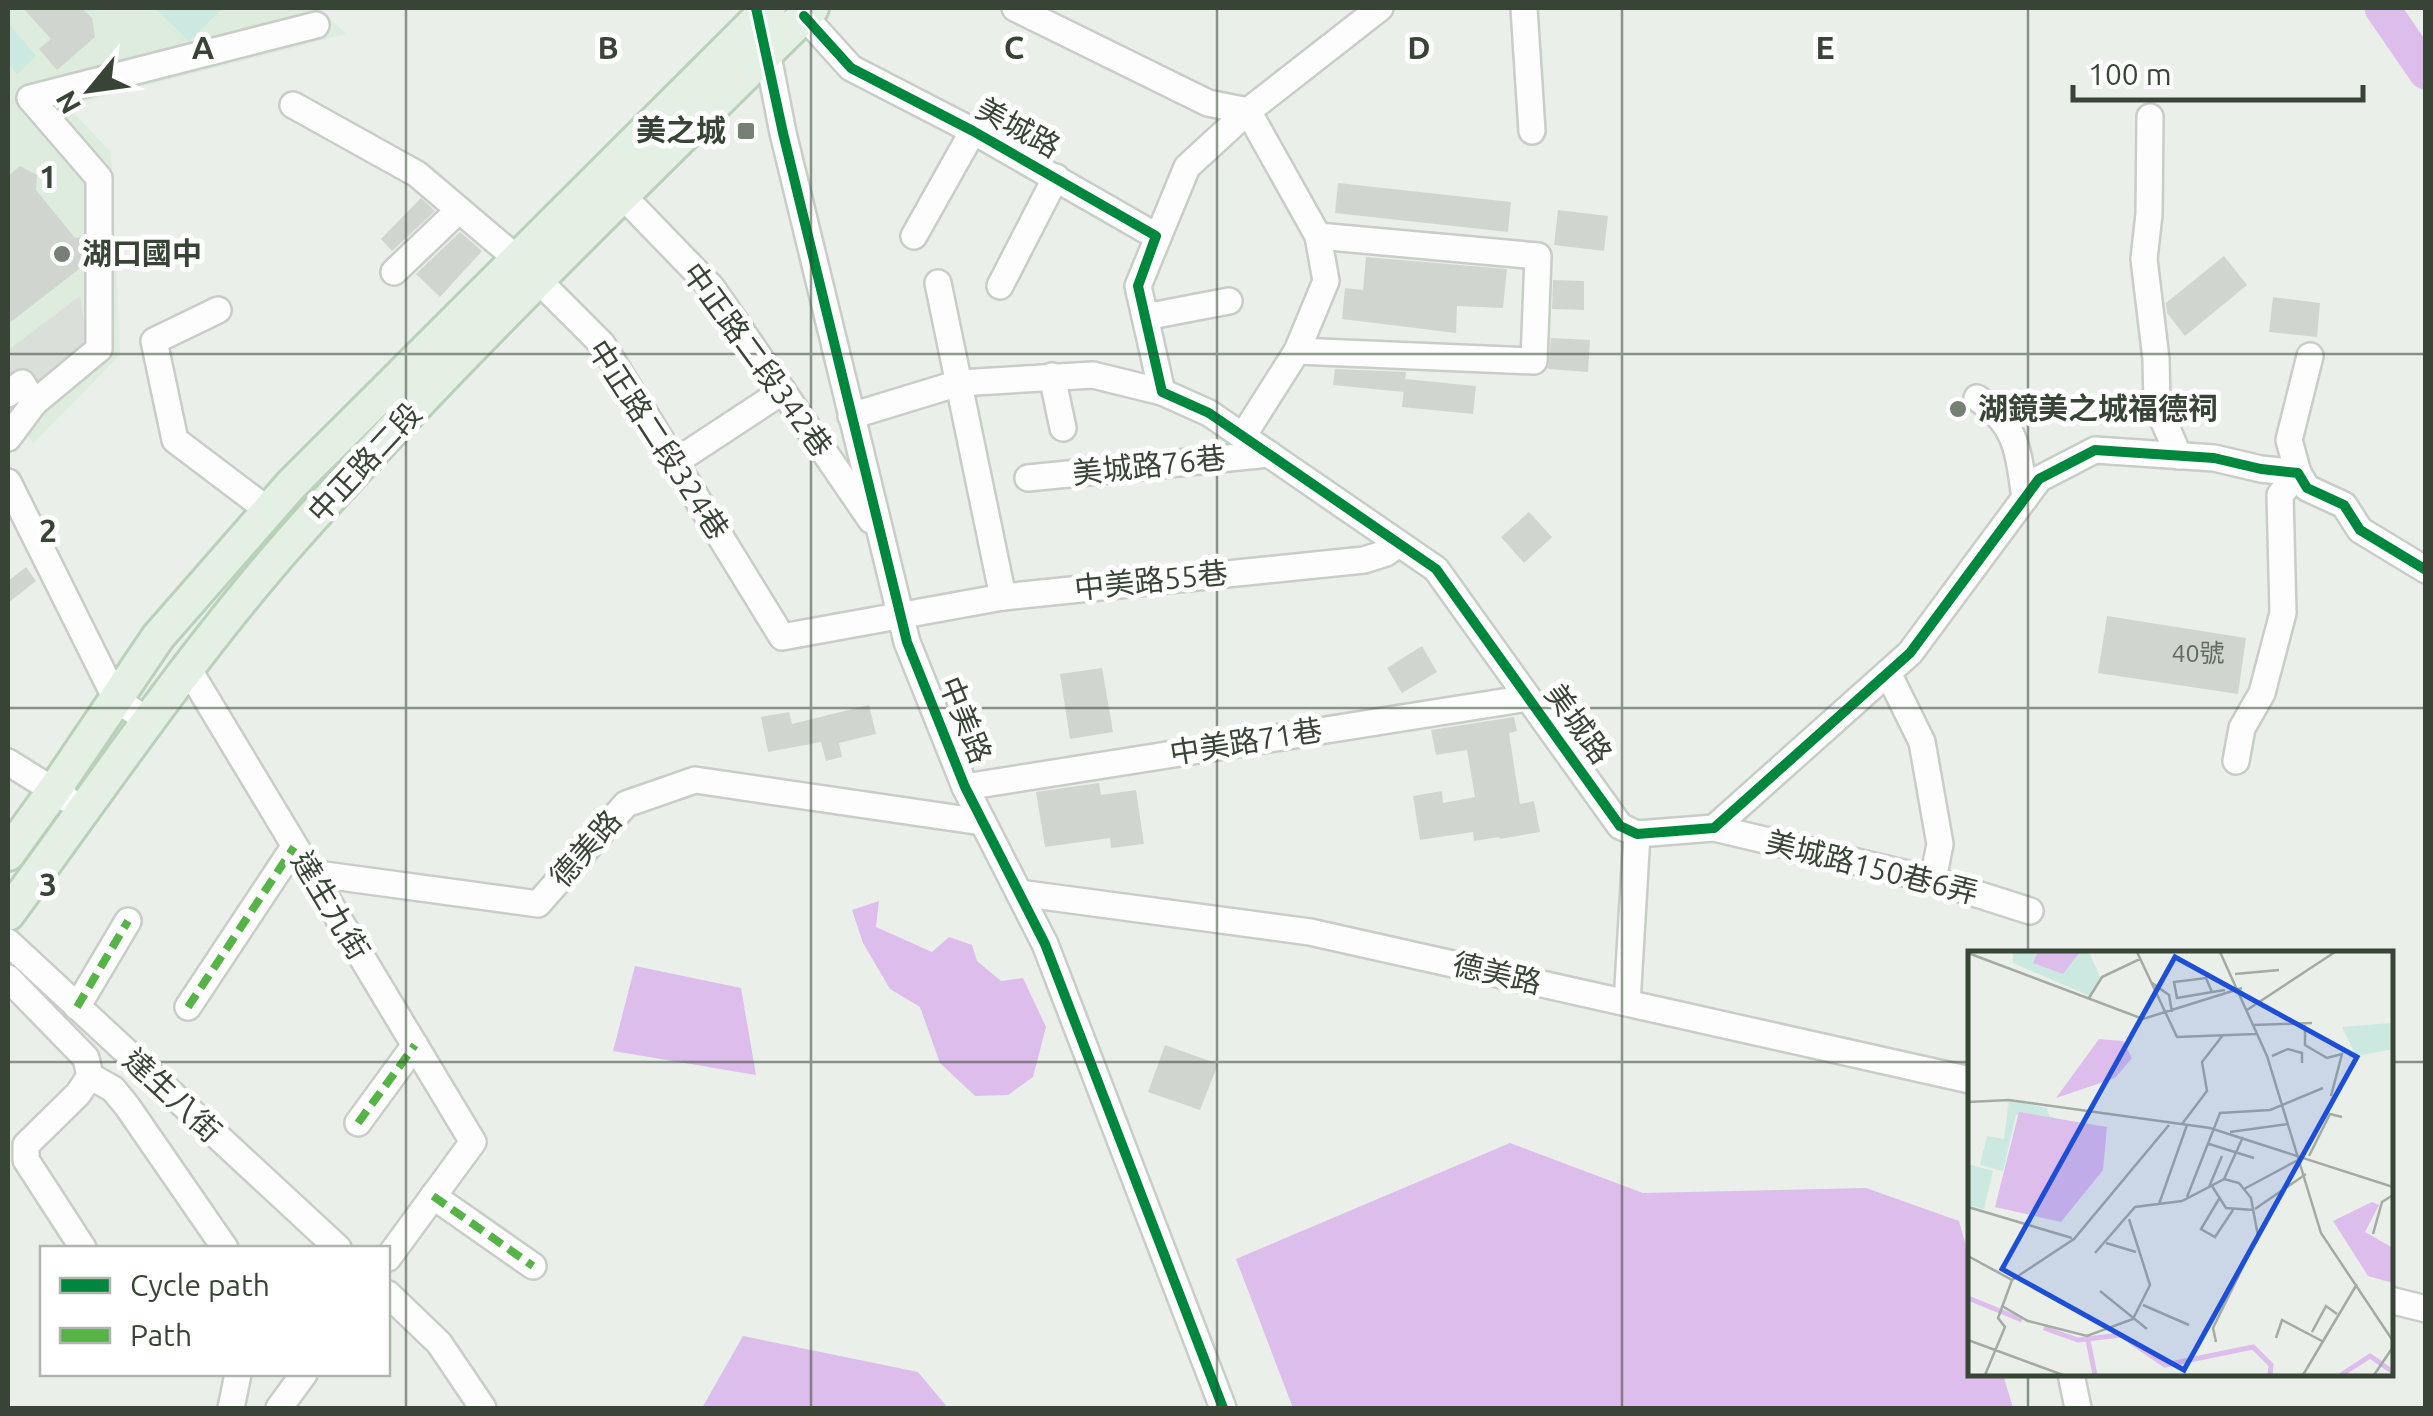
<svg xmlns="http://www.w3.org/2000/svg" width="2433" height="1416" viewBox="0 0 2433 1416" font-family="Ubuntu,'Noto Sans TC',sans-serif">
<style>
.education{fill:#ddecdd}
.green{fill:#cbe9e0}
.parking{fill:#dadfda}
.water{fill:#ddbdeb}
.lines{fill:none;stroke-linecap:round;stroke-linejoin:round}
.river{stroke:#ddbdeb;stroke-width:35}
.building{fill:#d0d6cf}
.minor-casing{stroke:#c8cdc7;stroke-width:30}
.major-casing{stroke:#b9d1b8;stroke-width:38}
.minor{stroke:#fcfdfc;stroke-width:25}
.major{stroke:#e4f0e4;stroke-width:32}
.quiet{stroke:#56b346;stroke-width:8;stroke-dasharray:15 8;stroke-linecap:butt}
.cycleway-casing{stroke:#fff;stroke-width:16}
.cycleway{stroke:#00873e;stroke-width:10}
.grid{fill:none;stroke:#384536;stroke-width:2.5;stroke-opacity:0.55}
.poi-dot{fill:#768075;stroke:#fff;stroke-width:4}
.labels{text-anchor:middle;stroke-width:10;stroke-linejoin:round;paint-order:stroke}
.number-label{font-size:25px;fill:#606b5e}
.street-label{font-size:30px;fill:#384536;stroke:#fff}
.poi-label{font-size:30px;font-weight:bold;fill:#384536;stroke:#fff;text-anchor:start}
.inset-river{fill:none;stroke:#ddbdeb;stroke-width:5}
.inset-road{fill:none;stroke:#a3aba2;stroke-width:2.5}
.view{fill:#1d4ed8;fill-opacity:0.15;stroke:#1d4ed8;stroke-width:5}
.inset-edge{fill:none;stroke:#384536;stroke-width:5}
.grid-label{font-size:32px;text-anchor:middle;font-weight:bold;fill:#384536;stroke:#fff;stroke-width:10;stroke-linejoin:round;paint-order:stroke}
</style>
<rect width="100%" height="100%" fill="#eaefea"/>
<path class="education" d="M8,8H319L346,34L67,106L111,152L120,355L33,444L14,409L8,413Z"/>
<g class="green">
<path d="M155,8H223L189,41Z"/>
<path d="M8,23L36,56L17,74L8,63Z"/>
</g>
<path class="parking" d="M80,296L88,345L34,391L8,382V350Z"/>
<g class="water">
<path d="M879,901L876,927L932,952L949,937L972,945L977,961L1001,981L1023,978L1046,1027L1033,1077L1008,1095L975,1096L940,1063L920,1007L890,989L863,943L852,910Z"/>
<path d="M635,966L741,988L756,1075L613,1051Z"/>
<path d="M1510,1143L1643,1193L1866,1188L1959,1221L1970,1260V1374H2003L2013,1408H1293L1236,1259Z"/>
<path d="M743,1336L918,1372L948,1408H702Z"/>
</g>
<g class="lines">
<path class="river" d="M2382,8L2426,72"/>
</g>
<g class="building">
<path d="M23,8H82L92,18L95,37L57,70L39,49L51,39Z"/>
<path d="M20,166L37,175L36,190L75,238L83,237V266L8,324V176Z"/>
<path d="M1338,183L1511,202L1508,232L1335,213Z"/>
<path d="M421,198L435,211L392,251L381,239Z"/>
<path d="M1558,210L1608,216L1604,251L1554,245Z"/>
<path d="M460,232L482,251L440,297L416,274Z"/>
<path d="M2224,256L2247,285L2185,336L2167,313L2166,303Z"/>
<path d="M1366,257L1507,269L1503,308L1457,306L1456,333L1342,319L1345,288L1363,290Z"/>
<path d="M1553,280L1584,281V310L1552,309Z"/>
<path d="M2273,297L2320,303L2317,337L2269,332Z"/>
<path d="M1551,338L1590,340L1588,372L1548,369Z"/>
<path d="M1335,369L1406,372L1404,392L1333,385Z"/>
<path d="M1405,379L1476,386L1473,414L1402,407Z"/>
<path d="M1529,512L1552,537L1524,563L1501,537Z"/>
<path d="M26,567L36,581L8,603V581Z"/>
<path d="M2107,616L2246,638L2238,694L2098,673Z"/>
<path d="M1422,646L1437,672L1402,693L1387,668Z"/>
<path d="M1102,668L1113,732L1070,739L1060,674Z"/>
<path d="M869,705L876,734L839,743L842,757L826,761L821,742L768,752L761,717L789,712L792,724Z"/>
<path d="M1514,717L1517,731L1509,733L1520,804L1534,801L1540,832L1500,839L1499,837L1474,841L1473,832L1420,840L1413,796L1442,791L1443,803L1475,797L1467,750L1436,755L1431,730Z"/>
<path d="M1099,783L1101,795L1136,790L1144,844L1111,848L1110,838L1045,847L1036,792Z"/>
<path d="M1165,1045L1218,1064L1200,1110L1148,1092Z"/>
</g>
<g class="lines">
<defs>
<g id="minor">
<path d="M1015,8L1208,103L1248,111"/>
<path d="M1524,8L1532,131"/>
<path d="M804,16L851,68L973,131L1156,236"/>
<path d="M765,41L783,133L907,642L965,787L1045,944L1223,1408"/>
<path d="M293,105L417,174L516,258L602,344L782,637L1003,597L1364,560L1386,553L1399,544"/>
<path d="M2150,117L2149,214L2144,259L2156,359L2157,406L2179,456"/>
<path d="M623,196L712,288L871,520"/>
<path d="M914,236L973,131"/>
<path d="M394,272L459,210"/>
<path d="M938,283L1003,597"/>
<path d="M1000,286L1056,177"/>
<path d="M218,310L154,341L175,440L269,511"/>
<path d="M1145,317L1229,301"/>
<path d="M1297,351L1534,361L1538,256L1318,236"/>
<path d="M1052,376L1063,428"/>
<path d="M1162,392L1138,286L1187,167L1248,111L1380,8"/>
<path d="M8,394L22,383L34,403L99,349V178L30,98L316,25"/>
<path d="M1977,398C2018,425 2018,452 2025,498"/>
<path d="M851,416L959,383L1093,375L1162,392L1209,413L1436,569L1620,826L1637,834L1714,828L1933,880L2030,911"/>
<path d="M1243,436L1297,351L1326,281L1318,236L1248,111"/>
<path d="M8,438L34,403"/>
<path d="M675,462L783,391"/>
<path d="M1028,478L1269,454"/>
<path d="M8,482L116,699L148,721"/>
<path d="M189,670L473,1142L388,1258"/>
<path d="M1888,673L1922,742L1940,844L1933,880"/>
<path d="M2236,761L2242,728L2262,693L2283,613L2280,495L2298,473L2289,440L2310,356"/>
<path d="M8,762L67,799"/>
<path d="M965,787L1528,698"/>
<path d="M1714,828L1910,653L2039,479L2095,450L2214,458L2261,469L2298,473L2307,488L2344,505L2360,530L2426,570"/>
<path d="M310,873L538,904L626,804L695,780L982,822"/>
<path d="M1019,893L1310,932L1970,1080"/>
<path d="M8,942L338,1248"/>
<path d="M8,978L86,1058L90,1076L78,1094L26,1145V1160L83,1248"/>
<path d="M1627,1003L1637,834"/>
<path d="M77,1007L128,921"/>
<path d="M188,1007L294,847"/>
<path d="M90,1076L113,1089L127,1106L225,1248"/>
<path d="M358,1123L415,1045"/>
<path d="M433,1196L533,1266"/>
<path d="M388,1294L439,1343L483,1408"/>
<path d="M2390,1300L2426,1309"/>
<path d="M2071,1374L2078,1408"/>
<path d="M231,1408L238,1374"/>
<path d="M279,1408L304,1374"/>
</g>
<g id="major">
<path d="M8,854L55,789L158,637L291,485L769,8"/>
<path d="M8,914C100,789 189,657 292,540C457,354 637,182 812,8"/>
</g>
</defs>
<use href="#minor" class="minor-casing"/>
<use href="#major" class="major-casing"/>
<use href="#minor" class="minor"/>
<use href="#major" class="major"/>
<g class="quiet">
<path d="M77,1007L128,921"/>
<path d="M188,1007L294,847"/>
<path d="M358,1123L415,1045"/>
<path d="M433,1196L533,1266"/>
</g>
<defs>
<g id="cycleway">
<path d="M756,8L783,133L907,642L965,787L1045,944L1223,1408"/>
<path d="M804,16L851,68L973,131L1156,236L1138,286L1162,392L1209,413L1436,569L1620,826L1637,834L1714,828L1910,653L2039,479L2095,450L2214,458L2261,469L2298,473L2307,488L2344,505L2360,530L2426,570"/>
</g>
</defs>
<use href="#cycleway" class="cycleway-casing"/>
<use href="#cycleway" class="cycleway"/>
</g>
<path class="grid" d="M406,8V1408M811,8V1408M1217,8V1408M1622,8V1408M2028,8V954M8,354H2426M8,708H2426M8,1062H1970M2390,1062H2426M2028,1374V1408"/>
<g class="poi-dot">
<rect x="736" y="121" width="20" height="20" rx="5"/>
<circle cx="62" cy="254" r="10"/>
<circle cx="1958" cy="409" r="10"/>
</g>
<g class="labels">
<g class="number-label">
<text x="2198" y="662">40號</text>
</g>
<g class="street-label">
<text transform="translate(1018 128) rotate(29)" y="10">美城路</text>
<text transform="translate(757 360) rotate(54)" y="10">中正路二段342巷</text>
<text transform="translate(658 440) rotate(57)" y="10">中正路二段324巷</text>
<text transform="translate(365 463) rotate(-47)" y="10">中正路二段</text>
<text transform="translate(1149 466) rotate(-6)" y="10">美城路76巷</text>
<text transform="translate(1151 581) rotate(-6)" y="10">中美路55巷</text>
<text transform="translate(965 720) rotate(68)" y="10">中美路</text>
<text transform="translate(1578 724) rotate(54)" y="10">美城路</text>
<text transform="translate(1246 742) rotate(-9)" y="10">中美路71巷</text>
<text transform="translate(586 849) rotate(-49)" y="10">德美路</text>
<text transform="translate(1872 868) rotate(14)" y="10">美城路150巷6弄</text>
<text transform="translate(330 906) rotate(59)" y="10">達生九街</text>
<text transform="translate(1497 974) rotate(13)" y="10">德美路</text>
<text transform="translate(172 1096) rotate(43)" y="10">達生八街</text>
</g>
<g class="poi-label">
<text x="726" y="141" text-anchor="end">美之城</text>
<text x="82" y="264">湖口國中</text>
<text x="1978" y="419">湖鏡美之城福德祠</text>
</g>
</g>
<g transform="translate(1968 951)">
<rect width="425" height="425" fill="#eaefea"/>
<path d="M45,1H121L132,26L122,45L45,12ZM423,72L425,98L379,107L386,101L374,76ZM41,149L79,157L81,165L94,170L48,164L35,220L12,214L19,185L36,188ZM0,213L25,220L16,258L0,254Z" fill="#cbe9e0"/>
<path d="M70,1H112L95,23L65,12ZM131,88L155,90L164,107L147,127L88,147ZM51,161L139,176L135,219L93,271L27,256ZM404,251L411,254L397,281L425,297V332L400,325L365,270Z" fill="#ddbdeb"/>
<path class="inset-river" d="M0,347L54,369M76,377L110,389L153,384L197,414L285,396L303,414L302,424M120,389L127,424M373,424L402,405L425,421"/>
<path class="inset-road" d="M169,1L209,86L288,83M252,1L299,105L353,282L425,390M0,2L175,68L274,37M267,23L311,19M184,32L201,44L204,61M244,41L209,47L206,31L238,27L244,41L257,39M121,47L134,26L172,8M279,59L367,1M286,74L344,72M337,74V94L359,107L374,103L363,145M304,105L320,98L334,102V112M0,151L41,149L242,177L425,236M214,173L239,140L234,111L255,84M262,181L320,173M241,193L286,207M341,205L362,163L374,166M244,235L258,257L286,259M241,236L254,205M276,238L330,209M219,246L252,162L302,159L355,137M251,248L233,278L247,286L265,259M191,253L219,174M0,256L104,287M287,258L338,223M405,283L414,251L425,244M138,292L168,301M127,302L167,256L214,250L256,228L275,186M0,305L44,329M132,340L179,378M175,354L221,374M34,355L60,370L119,385L165,368L182,334L161,268M344,381L358,355L369,363M308,387L314,369L354,390M0,389L95,424M248,391L245,377L290,285L283,247L271,232L256,228M17,424L37,376L30,367L44,329L106,288L201,174M335,424L389,333M406,424L425,396"/>
<path class="view" d="M207,6L389,106L216,419L34,318Z"/>
<rect width="425" height="425" class="inset-edge"/>
</g>
<g class="grid-label">
<text x="203" y="59">A</text>
<text x="608" y="59">B</text>
<text x="1014" y="59">C</text>
<text x="1419" y="59">D</text>
<text x="1825" y="59">E</text>
<text x="48" y="188">1</text>
<text x="48" y="542">2</text>
<text x="48" y="896">3</text>
</g>
<rect width="2433" height="1416" fill="none" stroke="#384536" stroke-width="20"/>
<rect x="40" y="1246" width="350" height="130" fill="#ffffff" stroke="#afb5af" stroke-width="2.5"/>
<rect x="60" y="1278" width="50" height="15" fill="#00873e" stroke="#afb5af" stroke-width="2.5"/>
<text x="130" y="1296" font-size="30" fill="#384536">Cycle path</text>
<rect x="60" y="1328" width="50" height="15" fill="#56b346" stroke="#afb5af" stroke-width="2.5"/>
<text x="130" y="1346" font-size="30" fill="#384536">Path</text>
<g transform="translate(90 90) rotate(241)" stroke="#ffffff" stroke-width="8" paint-order="stroke">
<path d="M0-8L18 38L0 25L-18 38Z" fill="#384536"/>
<text y="-15" font-size="28" font-weight="bold" text-anchor="middle" fill="#384536">N</text>
</g>
<path d="M2073 85v15h290v-15" fill="none" stroke="#384536" stroke-width="5"/>
<text x="2088" y="85" font-size="30" fill="#384536" stroke="#ffffff" stroke-width="8" paint-order="stroke">100 m</text>
</svg>
